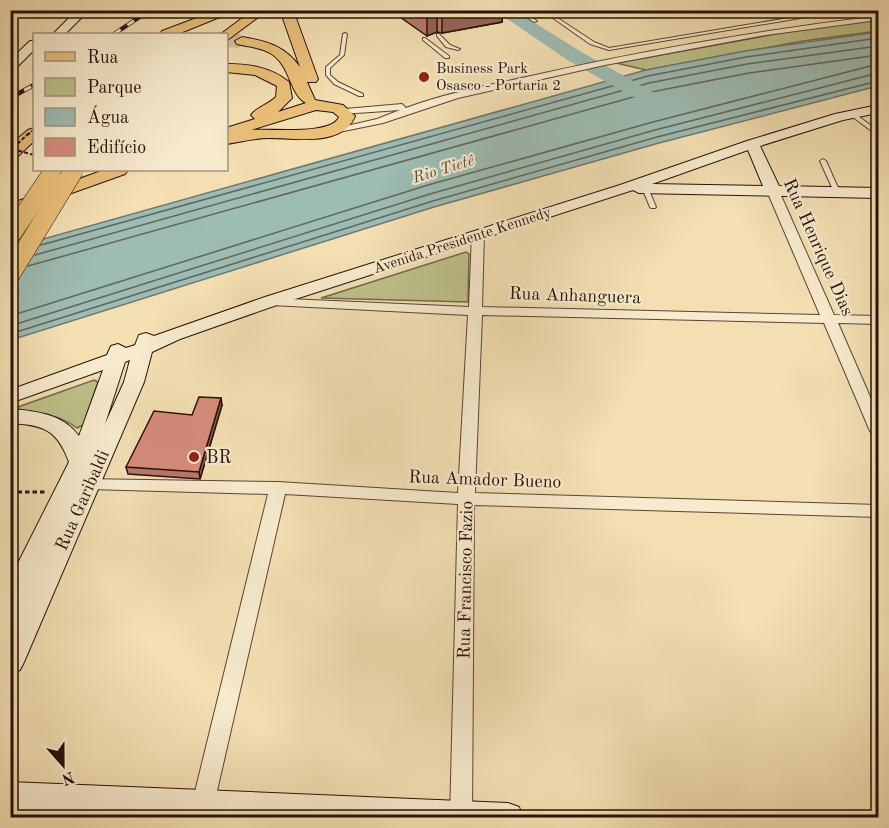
<svg xmlns="http://www.w3.org/2000/svg" width="889" height="828" viewBox="0 0 889 828" font-family="'Old Standard TT',serif">
<style>
.green{fill:#bec18a;stroke:#726949;stroke-width:1.5}
.water{fill:#9dbcb3;stroke:#6e786f;stroke-width:1.5}
.lines{fill:none;stroke-linecap:round;stroke-linejoin:round}
.shore{stroke:#62665e;stroke-width:1.5}
.river{fill:#9dbcb3;fill-rule:evenodd}
.primary-tunnel{stroke:#d4c098;stroke-width:14;stroke-dasharray:14 7;stroke-linecap:butt}
.lane-casing{stroke:#5a4432;stroke-width:2}
.street-casing{stroke:#5a4432;stroke-width:2}
.secondary-casing{stroke:#271108;stroke-width:2}
.primary-casing{stroke:#271108;stroke-width:2}
.path{stroke:#271108;stroke-width:3;stroke-dasharray:4.5 3;stroke-linecap:butt}
.lane{fill:#f7eacd;fill-rule:evenodd}
.street{fill:#f7eacd;fill-rule:evenodd}
.secondary{fill:#f7eacd;fill-rule:evenodd}
.primary{fill:#eac079;fill-rule:evenodd}
.rail-casing{stroke:#271108;stroke-width:4.5}
.rail{stroke:#f7eacd;stroke-width:3;stroke-dasharray:8;stroke-linecap:butt}
.primary-bridge-casing{stroke:#271108;stroke-width:20;stroke-linecap:butt}
.path-bridge-far1{stroke:#271108;stroke-width:1.5;stroke-dasharray:3 1.5;stroke-linecap:butt}
.path-bridge{stroke:#271108;stroke-width:2;stroke-dasharray:4 2;stroke-linecap:butt}
.primary-bridge{stroke:#eac079;stroke-width:19}
.wall{fill:#b8786b;stroke:#271108;stroke-width:1.5}
.shaded-wall{fill:#966257;stroke:#271108;stroke-width:1.5}
.building{fill:#d68c7c;stroke:#271108;stroke-width:1.5}
.poi-dot{fill:#8f2418;stroke:#f7eacd;stroke-width:2}
.labels{text-anchor:middle;stroke-width:4.5;stroke-linejoin:round;paint-order:stroke}
.far-poi-label{font-size:15px;fill:#271108;stroke:#f7eacd;text-anchor:start}
.far-street-label{font-size:15px;fill:#271108;stroke:#f7eacd}
.far-water-label{font-size:16px;font-style:italic;fill:#504d44;stroke:#f7eacd}
.street-label{font-size:18px;fill:#271108;stroke:#f7eacd}
.poi-label{font-size:18px;fill:#271108;stroke:#f7eacd;text-anchor:start}
</style>
<rect width="100%" height="100%" fill="#f3dfb2"/>
<filter id="stains"><feTurbulence type="fractalNoise" baseFrequency=".00333" numOctaves="4"/><feColorMatrix values="0 0 0 0 .2 0 0 0 0 .09 0 0 0 0 .02 0 0 0 .5 -.17"/></filter>
<radialGradient id="worn" r=".72"><stop offset=".6" stop-color="#630" stop-opacity="0"/><stop offset="1" stop-color="#630" stop-opacity=".3"/></radialGradient>
<g class="green">
<path d="M878,20V31L803,41L646,70L616,63L809,28Z"/>
<path d="M466,252L469,254L468,302L321,298Z"/>
<path d="M94,380L98,382L83,425L77,428C60,415 40,412 20,410L18,407Z"/>
</g>
<path class="water" d="M878,32V86L659,143L434,207L11,340V248L646,70L745,51Z"/>
<g class="lines">
<g class="shore">
<path d="M41,245L648,76L746,57L878,38"/>
<path d="M35,255L649,83L747,64L878,46"/>
<path d="M28,266L651,92L749,73L878,55"/>
<path d="M10,316L428,185L653,122L878,64"/>
<path d="M10,326L430,194L655,130L878,73"/>
<path d="M10,334L433,201L657,137L878,81"/>
</g>
<path class="river" d="M494,10H514L583,53L658,95L661,99L658,103H644L569,61Z"/>
<path class="primary-tunnel" d="M226,40L242,41"/>
<defs>
<g id="lane">
<path d="M515,10H521L537,21L534,22Z"/>
<path d="M836,10H848L609,50L590,44L553,18L556,17L594,42L609,48Z"/>
<path d="M345,33L347,34L344,55L330,68V75L338,82L363,94V96H359L334,84L326,75V67L340,55L343,34Z"/>
<path d="M437,34H439L450,45L460,49L458,50L446,47L437,36Z"/>
<path d="M423,38H425L449,56V58H445L423,40Z"/>
<path d="M850,113H854L877,130V132H873L850,115Z"/>
<path d="M823,159L826,161L840,192L839,193H835L834,192L820,161Z"/>
<path d="M645,186L648,188L656,207L655,208H651L650,207L642,188Z"/>
</g>
<g id="street">
<path d="M878,16V20L766,35L605,65L458,98L383,123L334,133L329,130L377,119L400,110L342,114V110L345,109L402,104L406,108C449,92 495,84 540,74C652,49 764,30 878,16Z"/>
<path d="M773,188L779,191L834,315L878,316V324L838,323L878,415V436L873,435L870,431L824,323L482,315L475,493L878,505V517L474,505L472,818H450L458,504L285,494L214,804L211,811L203,814L195,811L192,804L268,494L89,489L83,487L81,483L83,479L278,482L458,493L468,315L271,305L264,301L266,298L469,307L472,234L478,230L484,234L482,307L820,315L767,191Z"/>
</g>
<g id="secondary">
<path d="M77,10H89L65,34H53Z"/>
<path d="M30,41H34V50L14,70L10,71V60Z"/>
<path d="M878,105V113L843,120L760,146L779,186L878,188V198L639,193L633,190L277,305L180,339L152,352L144,382L24,662L20,670L10,673V631L19,613L10,616V579L69,462C57,429 43,425 10,423V409C36,411 63,414 79,436L103,370L10,403V390L107,355L111,346L118,344L126,348L135,345L139,335L146,333L154,336L265,297L620,185L747,141L835,114ZM748,150L763,186L652,184ZM130,360L124,382L105,424L125,362Z"/>
<path d="M10,782L508,803L519,807L523,818H168L10,810Z"/>
</g>
<g id="primary">
<path d="M218,10H237L178,34H160L162,31Z"/>
<path d="M253,10H268L226,41V34H221Z"/>
<path d="M280,10H293L318,79L316,82H307L315,100L343,105L355,116C343,147 296,138 269,138C255,138 240,142 226,144V128L255,119L251,115C257,107 269,104 276,97L277,86L255,75L226,72V64C249,64 271,67 289,82L292,98L278,112L306,103C289,94 291,65 270,53C260,47 248,47 237,44L235,41L242,37C267,41 285,46 300,67ZM316,110L333,112L339,117C331,136 270,128 251,130Z"/>
<path d="M34,128V141L16,158L10,159V145L28,130Z"/>
<path d="M104,170H128L125,174L10,215V204Z"/>
</g>
</defs>
<use href="#lane" class="lane-casing"/>
<use href="#street" class="street-casing"/>
<use href="#secondary" class="secondary-casing"/>
<use href="#primary" class="primary-casing"/>
<path class="path" d="M10,492H45"/>
<use href="#lane" class="lane"/>
<use href="#street" class="street"/>
<use href="#secondary" class="secondary"/>
<use href="#primary" class="primary"/>
<defs>
<g id="rail">
<path d="M114,34L150,10"/>
<path d="M10,98L34,85"/>
</g>
</defs>
<use href="#rail" class="rail-casing"/>
<use href="#rail" class="rail"/>
<defs>
<g id="primary-bridge">
<path d="M10,236L51,175"/>
<path d="M10,275L74,170"/>
</g>
</defs>
<use href="#primary-bridge" class="primary-bridge-casing"/>
<path class="path-bridge-far1" d="M28,135L34,129"/>
<g class="path-bridge">
<path d="M29,133L12,149L34,155"/>
<path d="M10,307L19,291"/>
</g>
<use href="#primary-bridge" class="primary-bridge"/>
</g>
<g class="wall">
<path d="M390,10H503L502,22L442,33L437,32L427,36Z"/>
<path d="M222,405L200,479L128,474L126,467L192,415Z"/>
</g>
<g class="shaded-wall">
<path d="M462,10H503L502,22L442,33V14Z"/>
<path d="M437,13V32L427,36V17Z"/>
<path d="M221,398L222,405L200,479L199,472Z"/>
</g>
<g class="building">
<path d="M417,10H462L442,14L437,13L427,17Z"/>
<path d="M199,397L221,398L199,472L126,467L154,411L192,415Z"/>
</g>
<g class="poi-dot">
<circle cx="424" cy="77" r="6"/>
<circle cx="194" cy="457" r="6"/>
</g>
<g class="labels">
<g class="far-poi-label">
<text x="436" y="73">Business Park<tspan x="436" dy="17">Osasco - Portaria 2</tspan></text>
</g>
<g class="far-street-label">
<text transform="translate(462 240) rotate(-18)" y="5">Avenida Presidente Kennedy</text>
</g>
<g class="far-water-label">
<text transform="translate(443 168) rotate(-17)" y="6">Rio Tietê</text>
</g>
<g class="street-label">
<text transform="translate(819 247) rotate(66)" y="6">Rua Henrique Dias</text>
<text transform="translate(575 295) rotate(2)" y="6">Rua Anhanguera</text>
<text transform="translate(485 479) rotate(2)" y="6">Rua Amador Bueno</text>
<text transform="translate(82 500) rotate(-66)" y="6">Rua Garibaldi</text>
<text transform="translate(465 580) rotate(-89)" y="6">Rua Francisco Fazio</text>
</g>
<g class="poi-label">
<text x="206" y="463">BR</text>
</g>
</g>
<rect width="889" height="828" fill="none" stroke="#f3dfb2" stroke-width="36"/>
<rect x="12" y="12" width="865" height="804" fill="none" stroke="#271108" stroke-width="3"/>
<rect x="18" y="18" width="853" height="792" fill="none" stroke="#271108" stroke-width="1.5"/>
<rect x="33" y="33" width="195" height="138" fill="#f7eacd" stroke="#a4937e" stroke-width="1.5"/>
<rect x="45" y="52" width="30" height="9" fill="#eac079" stroke="#a4937e" stroke-width="1.5"/>
<text x="87" y="63" font-size="18" fill="#271108">Rua</text>
<rect x="45" y="78" width="30" height="18" fill="#bec18a" stroke="#a4937e" stroke-width="1.5"/>
<text x="87" y="93" font-size="18" fill="#271108">Parque</text>
<rect x="45" y="108" width="30" height="18" fill="#9dbcb3" stroke="#a4937e" stroke-width="1.5"/>
<text x="87" y="123" font-size="18" fill="#271108">Água</text>
<rect x="45" y="138" width="30" height="18" fill="#d68c7c" stroke="#a4937e" stroke-width="1.5"/>
<text x="87" y="153" font-size="18" fill="#271108">Edifício</text>
<g transform="translate(63 765) rotate(159)" stroke="#f7eacd" stroke-width="4.5" paint-order="stroke">
<path d="M0-4.5L10 22L0 15L-10 22Z" fill="#271108"/>
<text y="-9" font-size="16" font-weight="bold" text-anchor="middle" fill="#271108">N</text>
</g>
<rect width="100%" height="100%" filter="url(#stains)"/>
<rect width="100%" height="100%" fill="url(#worn)"/>
</svg>
